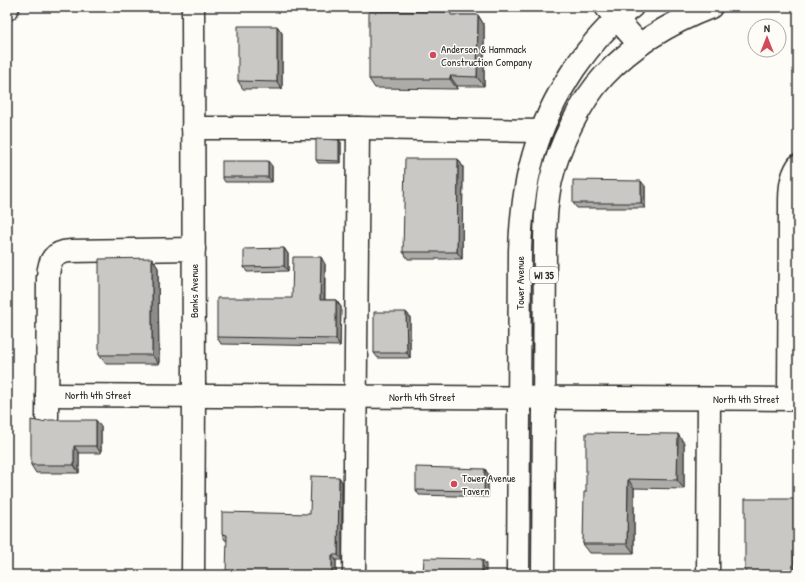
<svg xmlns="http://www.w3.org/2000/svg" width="805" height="582" viewBox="0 0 805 582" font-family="'Patrick Hand',sans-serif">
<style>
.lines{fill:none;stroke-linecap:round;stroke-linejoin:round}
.minor-casing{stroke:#2b2b2b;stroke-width:25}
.major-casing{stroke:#2b2b2b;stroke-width:25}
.minor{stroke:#fdfcf7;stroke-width:22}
.major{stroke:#fdfcf7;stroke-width:22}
.wall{fill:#adaca9;stroke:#2b2b2b}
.shaded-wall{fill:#8d8c89;stroke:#2b2b2b}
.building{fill:#c9c8c4;stroke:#2b2b2b}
.poi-dot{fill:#d1495b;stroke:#fdfcf7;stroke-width:1.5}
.labels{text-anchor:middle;stroke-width:3;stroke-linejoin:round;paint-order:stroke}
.shield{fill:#fdfcf7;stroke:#6a6a68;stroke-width:1}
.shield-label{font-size:10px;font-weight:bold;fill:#2b2b2b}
.poi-label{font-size:11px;fill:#2b2b2b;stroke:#fdfcf7;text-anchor:start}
.street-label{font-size:11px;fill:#2b2b2b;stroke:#fdfcf7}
</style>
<rect width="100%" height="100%" fill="#fdfcf7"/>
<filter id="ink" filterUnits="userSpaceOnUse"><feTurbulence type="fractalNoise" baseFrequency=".025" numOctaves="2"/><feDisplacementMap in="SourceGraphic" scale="8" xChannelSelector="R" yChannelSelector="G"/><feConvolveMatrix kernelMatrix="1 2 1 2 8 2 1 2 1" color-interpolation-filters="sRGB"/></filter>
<g filter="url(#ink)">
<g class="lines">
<defs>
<g id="minor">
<path d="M606,7L640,45"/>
<path d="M7,9L8,7"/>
<path d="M193,128H358L541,131"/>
<path d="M47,395L798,399"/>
<path d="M789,399L790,206C790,192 790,178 798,166"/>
<path d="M47,417L48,277C49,260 53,252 71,251L194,249"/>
<path d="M193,575L194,396L193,7"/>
<path d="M354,575L358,128"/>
<path d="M708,575L709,399"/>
</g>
<g id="major">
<path d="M518,575L520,251C522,182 535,128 574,69C591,45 608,24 632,7"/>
<path d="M543,575L545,247C545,224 546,202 551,180C559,145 580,102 604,76C633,45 672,22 711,7"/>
</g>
</defs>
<use href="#minor" class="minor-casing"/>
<use href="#major" class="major-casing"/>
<use href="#minor" class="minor"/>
<use href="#major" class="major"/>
</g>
<g class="wall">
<path d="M453,15H478L484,25V86H457V89L375,88L369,79Z"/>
<path d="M277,26L282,33V89H243L238,81Z"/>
<path d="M341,142V163H318L316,160Z"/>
<path d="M458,159L463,167L462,259H408L403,252Z"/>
<path d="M272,166V182H225L222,177Z"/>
<path d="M645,186V208H577L573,203Z"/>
<path d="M284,248L288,254V271L247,272L244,267Z"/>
<path d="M152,258L158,268L159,364H106L99,355Z"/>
<path d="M325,264V300H336L341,307L340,346L221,344L217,337L292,298Z"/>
<path d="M406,312L410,317V358H378L374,353Z"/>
<path d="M42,422L101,427V453H79V473H36L31,465Z"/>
<path d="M684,443V489L634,488V553H590L583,544L586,492Z"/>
<path d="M485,469L488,474V497L419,495L416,490Z"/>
<path d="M339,477L342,482V560H336V575L225,540L222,534L310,514Z"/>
</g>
<g class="shaded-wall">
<path d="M478,15L484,25V86L477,77Z"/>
<path d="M277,26L282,33V89L277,82Z"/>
<path d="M450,76L457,86V89L450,79Z"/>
<path d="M339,140L341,142V163L339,161Z"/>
<path d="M458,159L463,167L462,259L457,252Z"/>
<path d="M268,161L272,166V182L268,177Z"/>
<path d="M641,181L645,186V208L641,203Z"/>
<path d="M284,248L288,254V271L284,266Z"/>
<path d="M321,257L325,264L324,306L320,300Z"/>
<path d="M152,258L158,268L159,364L152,355Z"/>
<path d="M336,300L341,307L340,346L336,339Z"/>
<path d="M406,312L410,317V358L407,353Z"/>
<path d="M96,420L101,427V453L96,446Z"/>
<path d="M678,434L684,443V489L677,480Z"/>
<path d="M74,446L79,453V473L74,465Z"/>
<path d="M485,469L488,474V497L484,491Z"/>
<path d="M339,477L342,482V560L338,555Z"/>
<path d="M628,479L634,488V553L627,544Z"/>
<path d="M794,499L798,505V575H794Z"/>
<path d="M332,555L336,560V575H332Z"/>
<path d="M482,559L486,564V575H482Z"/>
</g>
<g class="building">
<path d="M369,11L451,12V15H478L477,77L450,76V79H369Z"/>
<path d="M238,26H277V82L238,81Z"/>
<path d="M316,139L339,140V161L316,160Z"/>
<path d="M405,159H458L457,252H403Z"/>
<rect x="222" y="161" width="46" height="16"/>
<path d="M573,180L641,181V203H573Z"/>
<path d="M284,248V266L244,267V249Z"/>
<path d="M293,257H321L320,300H336V339L217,337V298H292Z"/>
<path d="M152,258V355H99V259Z"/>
<path d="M374,312H406L407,353H374Z"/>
<path d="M31,420L42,422L48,420H96V446H74V465H31Z"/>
<path d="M586,433L678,434L677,480L628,479L627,544H583L584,492H586Z"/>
<path d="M416,467L485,469L484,491L416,490Z"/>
<path d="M311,476L339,477L338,555H332V575H226L227,535L222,534V512L310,514Z"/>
<rect x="745" y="499" width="49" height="76"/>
<path d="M424,558L482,559V575H423Z"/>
</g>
</g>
<g class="poi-dot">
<circle cx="433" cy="55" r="4"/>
<circle cx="454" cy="484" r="4"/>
</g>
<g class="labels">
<rect class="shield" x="530" y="267" width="28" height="16" rx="3"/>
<g class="shield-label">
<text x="544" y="279">WI 35</text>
</g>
<g class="poi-label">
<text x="441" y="53">Anderson &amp; Hammack<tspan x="441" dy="13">Construction Company</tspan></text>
<text x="462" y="482">Tower Avenue<tspan x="462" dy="13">Tavern</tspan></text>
</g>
<g class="street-label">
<text transform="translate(520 283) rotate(-90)" y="4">Tower Avenue</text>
<text transform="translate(194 291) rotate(-90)" y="4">Banks Avenue</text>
<text x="98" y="399">North 4th Street</text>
<text x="422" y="401">North 4th Street</text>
<text x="746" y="403">North 4th Street</text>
</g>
</g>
<rect width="805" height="582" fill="none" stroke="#fdfcf7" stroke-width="24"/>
<rect x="12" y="12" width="781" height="558" fill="none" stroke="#2b2b2b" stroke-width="1.5" filter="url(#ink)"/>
<g transform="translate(767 38)"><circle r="19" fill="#fdfcf7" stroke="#a9a8a5"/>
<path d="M0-3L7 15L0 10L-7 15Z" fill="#d1495b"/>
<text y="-6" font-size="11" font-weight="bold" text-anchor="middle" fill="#2b2b2b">N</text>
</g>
</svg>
